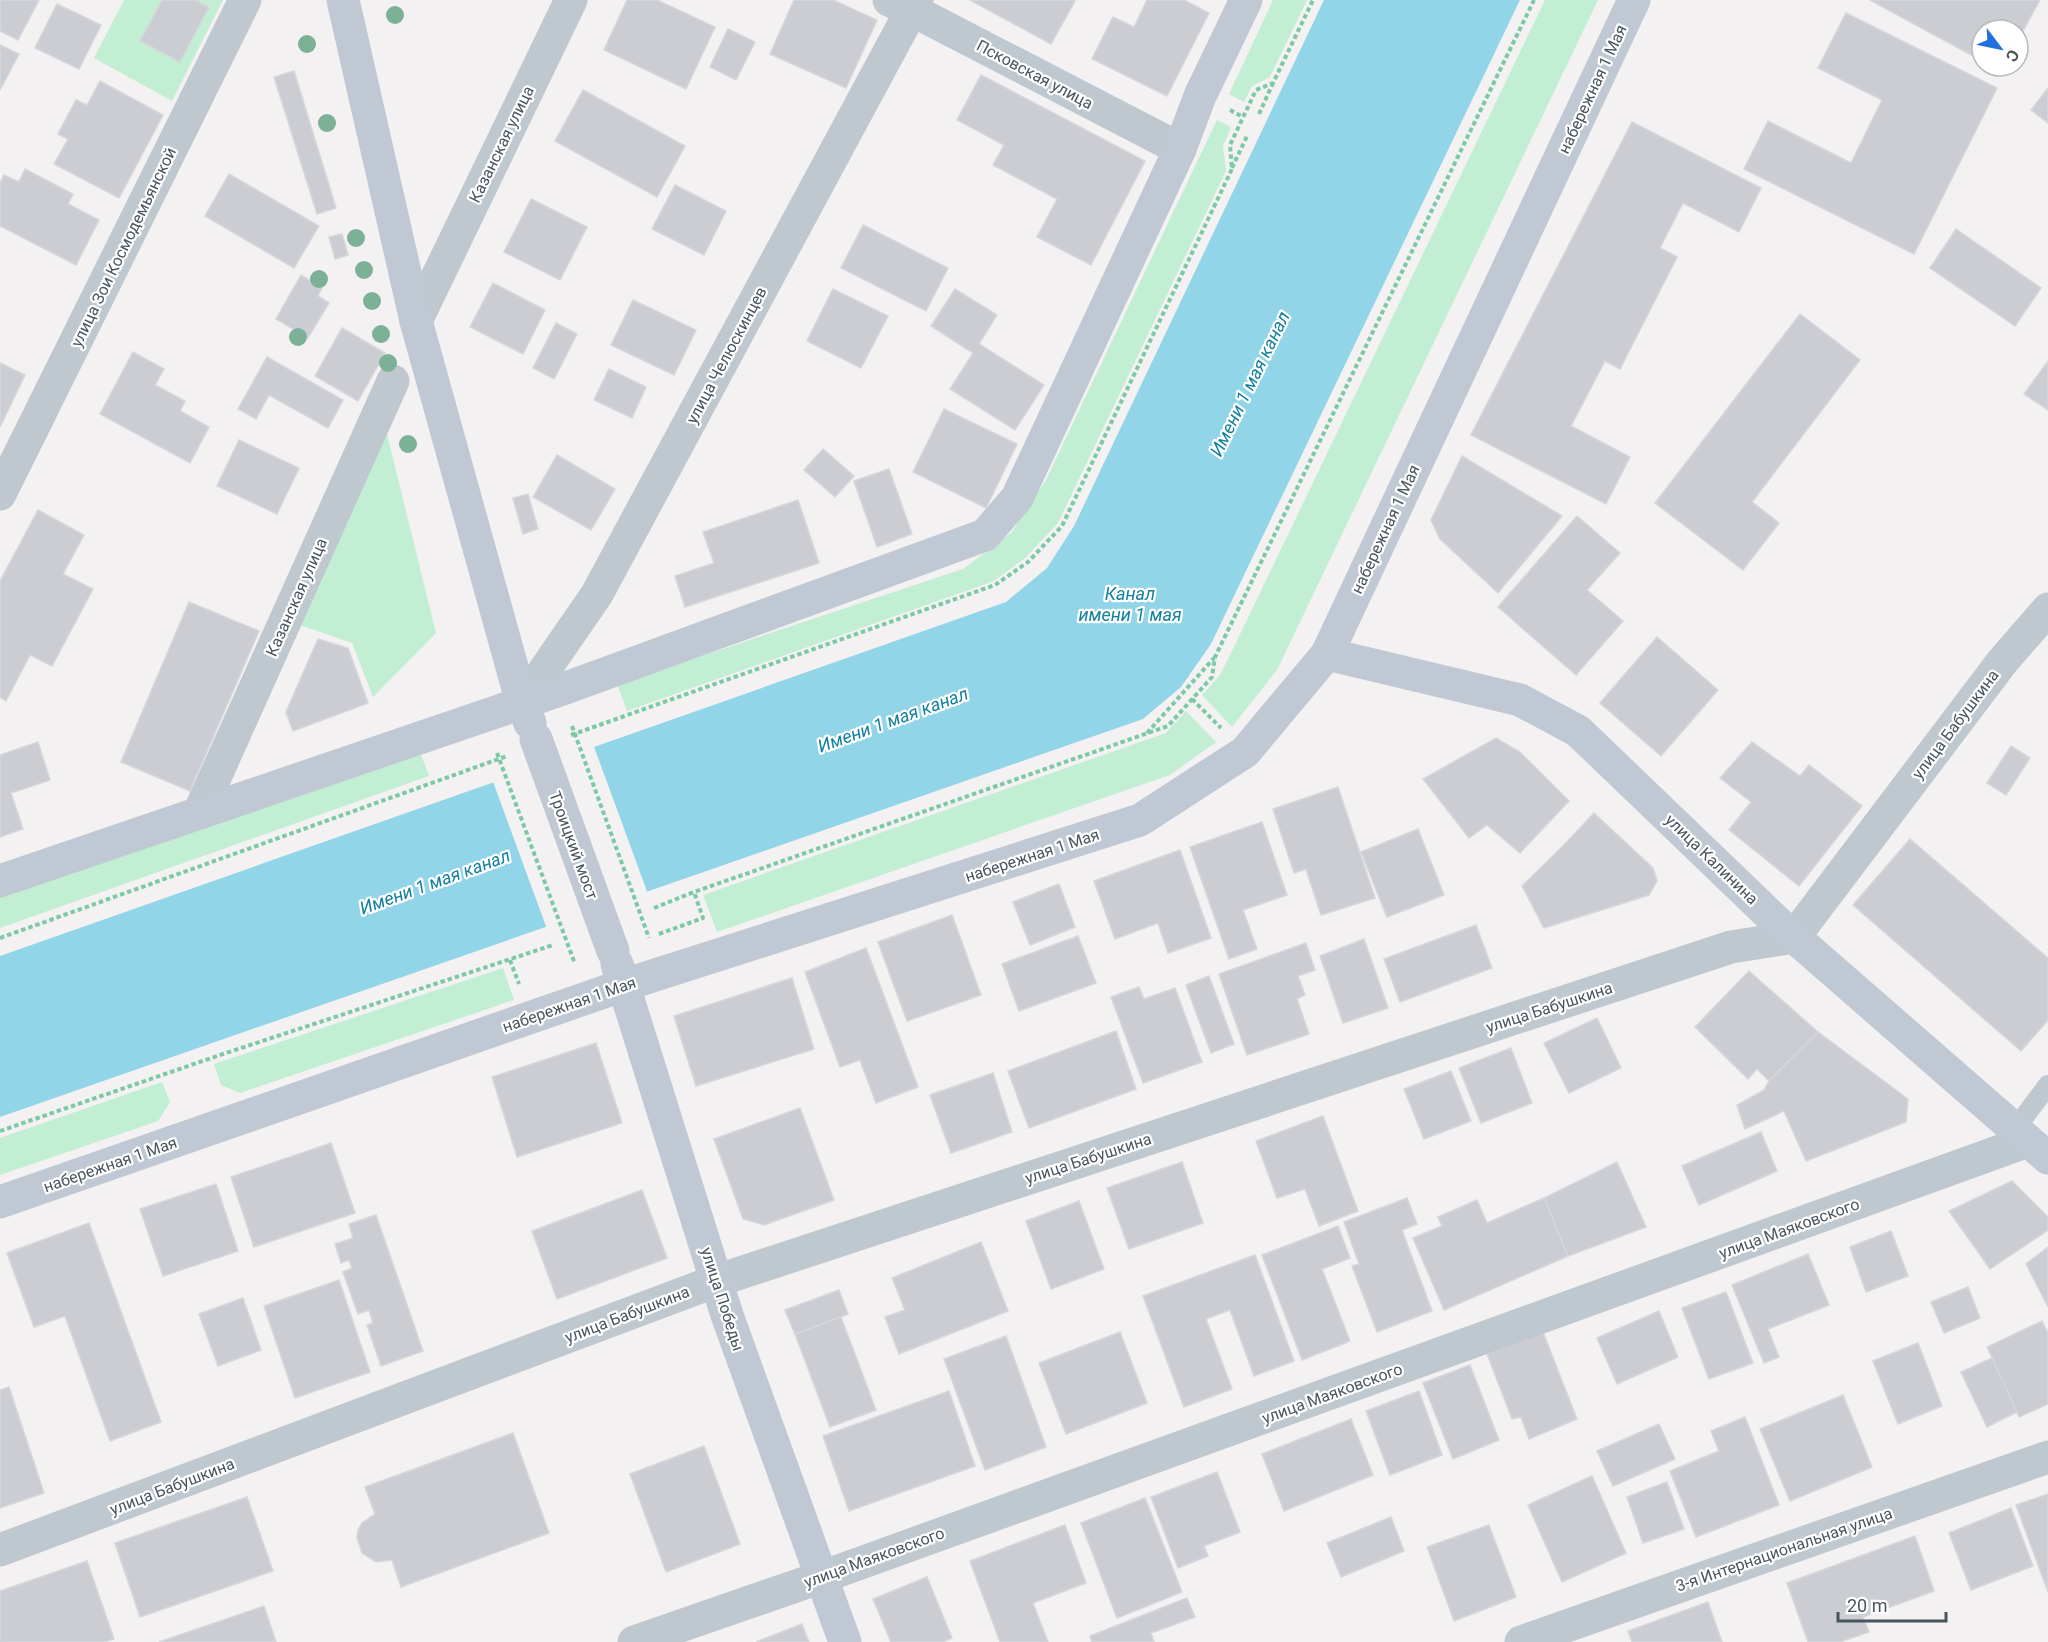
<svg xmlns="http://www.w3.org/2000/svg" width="2048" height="1642" viewBox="0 0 2048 1642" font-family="Roboto,sans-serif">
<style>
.green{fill:#c2eed4}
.water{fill:#92d5e8}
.pier{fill:#f3f1f1}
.building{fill:#cbcdd3;stroke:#d5d7dc;stroke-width:1.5}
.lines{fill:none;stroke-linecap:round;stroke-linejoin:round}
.path{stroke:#7ccaa5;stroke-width:4;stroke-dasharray:4.5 3;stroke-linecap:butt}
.lane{stroke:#bfc8cf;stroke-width:20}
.street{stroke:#bfc8cf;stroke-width:33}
.secondary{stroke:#c0c9d3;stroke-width:33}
.path-bridge{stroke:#7ccaa5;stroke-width:4;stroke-dasharray:4.5 3;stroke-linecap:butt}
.secondary-bridge{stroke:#c0c9d3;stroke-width:33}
.tree{fill:#7db197}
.labels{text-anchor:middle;stroke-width:4.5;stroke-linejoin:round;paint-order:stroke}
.street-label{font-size:16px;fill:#49545e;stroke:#fff}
.water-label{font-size:18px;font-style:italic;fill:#1380a0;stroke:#fff}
</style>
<rect width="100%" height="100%" fill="#f3f1f1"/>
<g class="green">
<path d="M124,0H223L172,101L94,58Z"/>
<path d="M1273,0H1307L1270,77L1252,86L1244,102L1229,94Z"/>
<path d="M1545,0H1598L1277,670L1232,727L1202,695L1220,675L1233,649Z"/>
<path d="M1217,120L1231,127L1223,146L1226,171L1058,523L1025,558L994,581L627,711L617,684L963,569L1011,533L1046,480Z"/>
<path d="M383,418L436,633L373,697L352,643L294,623Z"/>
<path d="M1186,711L1216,742L1170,775L717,932L703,895L1166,733Z"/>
<path d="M420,752L429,776L0,928V894Z"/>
<path d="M503,968L514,1000L240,1093L221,1085L214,1064Z"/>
<path d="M162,1082L170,1102L158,1121L0,1175V1138Z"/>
</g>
<path class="water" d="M1324,0H1520L1211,644L1181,687L1143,719L0,1117V956L1006,602L1047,568L1074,526Z"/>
<path class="pier" d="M593,744L648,894L547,929L492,779Z"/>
<g class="building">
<path d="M0,0H39L18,40L0,31Z"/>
<path d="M162,0H195L209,7L180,62L140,41Z"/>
<path d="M627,0H657L715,27L686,89L604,50Z"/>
<path d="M794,0H833L877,20L846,88L770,54Z"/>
<path d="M970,0H1073L1075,1L1051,44Z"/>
<path d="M1147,0H1184L1209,13L1167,96L1092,59L1113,17L1134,27Z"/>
<path d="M1870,0H2040L2018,40V30H1982V61Z"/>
<path d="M57,4L101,25L79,69L35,48Z"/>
<path d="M1846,13L1997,88L1914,254L1744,169L1768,121L1851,163L1882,100L1818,68Z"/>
<path d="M728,29L755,42L736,80L710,67Z"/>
<path d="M0,45L19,54L0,90Z"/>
<path d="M294,71L336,208L317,214L274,77Z"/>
<path d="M981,75L1145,161L1091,265L1037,237L1057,199L993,165L1004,145L957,120Z"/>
<path d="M100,81L163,115L119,198L54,164L68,139L58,134L76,100L87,105Z"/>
<path d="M2048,88V123L2031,110Z"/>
<path d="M583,90L685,146L657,197L555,141Z"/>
<path d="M1632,122L1761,188L1739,232L1683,203L1660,248L1677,257L1620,369L1605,361L1571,426L1630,457L1606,504L1471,435Z"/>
<path d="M25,169L73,194L68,204L99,220L76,265L0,226V183L4,175L19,182Z"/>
<path d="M229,174L319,226L294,268L205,216Z"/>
<path d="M675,185L726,211L704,255L652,229Z"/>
<path d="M531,199L587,227L560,280L504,252Z"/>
<path d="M863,225L948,268L926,311L841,268Z"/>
<path d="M1956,229L2041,288L2015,326L1930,268Z"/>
<path d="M342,234L348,255L335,259L329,237Z"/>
<path d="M301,275L322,288L318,296L329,303L308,338L276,319Z"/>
<path d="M493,283L545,310L523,354L470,327Z"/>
<path d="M833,289L888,316L861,368L807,341Z"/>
<path d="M955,289L997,315L979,344L1044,385L1015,430L950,389L973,353L931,326Z"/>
<path d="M633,300L696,330L674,375L611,345Z"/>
<path d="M1800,314L1860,360L1752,502L1779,523L1743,570L1655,503Z"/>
<path d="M556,323L577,334L554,379L533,368Z"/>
<path d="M342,328L385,353L358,401L315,376Z"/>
<path d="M133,352L164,369L155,385L185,401L180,411L209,427L190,463L100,414Z"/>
<path d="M267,357L343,400L328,428L269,395L256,419L238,409Z"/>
<path d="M2048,361V410L2024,394Z"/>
<path d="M0,363L25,375L0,427Z"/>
<path d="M609,369L646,387L632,418L594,400Z"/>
<path d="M944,409L1017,444L986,508L913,472Z"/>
<path d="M239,440L299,468L277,514L217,486Z"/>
<path d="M823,449L854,476L835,497L804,470Z"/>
<path d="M557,455L615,489L591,530L533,497Z"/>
<path d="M1462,456L1562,516L1498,593L1440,539L1431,520Z"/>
<path d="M889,469L912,534L877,547L854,481Z"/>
<path d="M528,494L538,529L523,534L513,498Z"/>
<path d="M798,500L819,563L685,607L675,576L714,563L703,532Z"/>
<path d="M38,510L84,535L63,574L93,589L52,666L30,655L6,701L0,697V581Z"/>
<path d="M1577,516L1620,553L1587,590L1623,621L1576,675L1498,607Z"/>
<path d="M189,602L259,631L190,791L121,762Z"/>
<path d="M1657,637L1718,690L1661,756L1600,703Z"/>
<path d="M318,639L348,648L368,703L293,731L286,712Z"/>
<path d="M1496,738L1520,752L1569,801L1520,853L1487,825L1469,838L1423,779Z"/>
<path d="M38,742L50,780L11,793L23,829L0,837V755Z"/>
<path d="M1752,742L1800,776L1809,765L1862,806L1799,886L1729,830L1751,802L1720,778Z"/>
<path d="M2011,746L2030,758L2006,795L1987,783Z"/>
<path d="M1338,787L1375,898L1321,915L1306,869L1294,873L1273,809Z"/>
<path d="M1594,813L1653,868L1657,881L1649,895L1544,928L1522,886L1562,847Z"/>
<path d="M1262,822L1287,895L1243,910L1257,949L1229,959L1190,847Z"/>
<path d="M1418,829L1444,895L1387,917L1361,852Z"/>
<path d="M1910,839L2048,958V1020L2021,1051L1853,905Z"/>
<path d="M1180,850L1211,938L1168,953L1158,923L1115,939L1094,881Z"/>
<path d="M1059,884L1075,927L1030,945L1013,902Z"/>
<path d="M952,915L981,995L907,1021L878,942Z"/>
<path d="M1476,925L1492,968L1400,1002L1384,959Z"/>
<path d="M1078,936L1096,983L1019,1011L1002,964Z"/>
<path d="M1364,939L1388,1008L1343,1023L1320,956Z"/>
<path d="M1306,943L1315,970L1298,976L1305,995L1297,999L1309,1034L1247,1055L1219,974Z"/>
<path d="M866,948L918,1087L876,1103L860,1060L840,1067L805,972Z"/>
<path d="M1749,971L1818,1032L1769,1081L1757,1069L1748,1079L1695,1027Z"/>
<path d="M1209,976L1234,1044L1211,1053L1186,985Z"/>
<path d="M792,978L814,1049L696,1086L674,1016Z"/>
<path d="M1139,987L1144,999L1175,988L1202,1062L1143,1083L1111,997Z"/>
<path d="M1597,1018L1621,1068L1569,1093L1544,1043Z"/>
<path d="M1116,1031L1136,1089L1029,1128L1008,1071Z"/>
<path d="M1818,1032L1908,1099L1906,1122L1806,1161L1784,1111L1745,1129L1737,1105L1764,1090L1769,1081Z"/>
<path d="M596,1043L622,1123L517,1157L492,1077Z"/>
<path d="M1511,1048L1532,1103L1481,1123L1459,1068Z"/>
<path d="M1451,1071L1471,1121L1424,1139L1404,1089Z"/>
<path d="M993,1073L1012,1132L951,1153L930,1095Z"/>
<path d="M800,1108L834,1200L764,1225L743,1219L714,1139Z"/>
<path d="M1323,1116L1358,1211L1319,1226L1305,1189L1277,1198L1256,1141Z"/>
<path d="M1761,1132L1777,1171L1699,1205L1682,1166Z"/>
<path d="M331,1143L355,1213L254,1247L231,1177Z"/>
<path d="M1182,1162L1203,1223L1129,1249L1107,1188Z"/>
<path d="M1617,1162L1646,1227L1568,1256L1544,1198Z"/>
<path d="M2012,1181L2048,1217V1230L1990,1269L1949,1211Z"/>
<path d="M216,1184L238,1251L163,1276L140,1209Z"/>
<path d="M642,1190L667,1258L557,1299L532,1231Z"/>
<path d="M1407,1198L1417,1224L1402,1230L1432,1311L1377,1332L1352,1266L1359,1264L1344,1222Z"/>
<path d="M1544,1198L1568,1256L1444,1310L1413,1238L1442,1226L1438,1217L1477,1200L1487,1223Z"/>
<path d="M1079,1201L1104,1269L1051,1289L1026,1221Z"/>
<path d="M376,1215L423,1351L381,1366L367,1325L373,1323L369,1310L358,1314L343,1272L352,1268L349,1260L341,1263L335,1244L353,1238L349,1224Z"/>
<path d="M89,1223L161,1422L110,1441L65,1316L34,1327L7,1253Z"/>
<path d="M1338,1226L1350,1258L1322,1269L1350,1341L1302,1360L1262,1255Z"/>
<path d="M1891,1231L1908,1276L1866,1292L1850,1247Z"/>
<path d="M981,1242L1008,1311L899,1354L885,1317L905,1310L892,1278Z"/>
<path d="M2048,1247V1307L2026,1264Z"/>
<path d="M1808,1254L1829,1305L1768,1329L1779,1357L1764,1363L1732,1285Z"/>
<path d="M1255,1255L1294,1361L1254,1376L1230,1310L1206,1319L1232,1389L1184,1407L1143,1296Z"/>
<path d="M339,1280L370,1372L295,1398L264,1306Z"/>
<path d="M1968,1287L1980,1318L1944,1333L1931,1302Z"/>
<path d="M839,1290L848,1314L795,1334L785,1310Z"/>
<path d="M1726,1292L1753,1363L1709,1379L1682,1308Z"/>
<path d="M243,1298L261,1350L218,1366L199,1314Z"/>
<path d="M1659,1311L1678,1357L1617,1384L1597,1338Z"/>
<path d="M841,1317L876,1410L830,1427L795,1334Z"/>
<path d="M2042,1321L2048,1333V1404L2019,1417L1987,1347Z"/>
<path d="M1120,1332L1147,1403L1066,1434L1039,1363Z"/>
<path d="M1543,1332L1577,1419L1529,1439L1521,1417L1512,1419L1487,1354Z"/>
<path d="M1006,1336L1046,1447L985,1470L944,1359Z"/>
<path d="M1918,1343L1942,1406L1898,1424L1873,1361Z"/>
<path d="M1992,1358L2017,1412L1987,1427L1961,1372Z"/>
<path d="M1470,1365L1499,1440L1453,1459L1423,1383Z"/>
<path d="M9,1387L44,1493L0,1508V1390Z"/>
<path d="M949,1391L975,1466L849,1511L823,1436Z"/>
<path d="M1419,1391L1442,1455L1390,1475L1366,1411Z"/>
<path d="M1843,1395L1872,1467L1790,1501L1760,1429Z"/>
<path d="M1745,1417L1779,1505L1696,1537L1670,1471L1719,1451L1711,1431Z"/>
<path d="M1351,1419L1373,1475L1284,1511L1262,1454Z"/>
<path d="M1659,1424L1675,1459L1613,1486L1597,1451Z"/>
<path d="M513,1433L549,1533L401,1587L392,1560L376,1562L362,1553L357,1538L358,1530L362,1523L375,1514L365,1487Z"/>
<path d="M704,1446L740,1544L666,1572L630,1474Z"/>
<path d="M1217,1472L1240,1532L1204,1546L1208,1556L1178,1568L1151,1497Z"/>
<path d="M1592,1476L1626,1553L1562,1582L1528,1505Z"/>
<path d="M1667,1482L1684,1529L1643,1543L1627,1497Z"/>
<path d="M2048,1494V1592L2016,1505Z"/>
<path d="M247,1497L273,1571L140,1617L115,1543Z"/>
<path d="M1145,1498L1182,1592L1117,1618L1081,1523Z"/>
<path d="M2011,1508L2033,1566L1971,1590L1949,1533Z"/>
<path d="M1391,1517L1404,1551L1341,1577L1327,1543Z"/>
<path d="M1065,1525L1086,1583L1033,1603L1048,1642H1000L970,1561Z"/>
<path d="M1489,1525L1516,1597L1454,1621L1427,1547Z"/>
<path d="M1915,1536L1934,1591L1863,1617L1869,1632L1840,1642H1808L1787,1583Z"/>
<path d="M87,1561L114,1639L104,1642H0V1591Z"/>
<path d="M927,1577L952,1638L943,1642H891L873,1599Z"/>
<path d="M1187,1598L1195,1617L1151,1633L1154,1642H1092L1090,1636Z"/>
<path d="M1708,1602L1722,1642H1632L1628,1631Z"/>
<path d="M264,1606L276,1642H159Z"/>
<path d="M802,1624L809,1642H756Z"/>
</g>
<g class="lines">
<g class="path">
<path d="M1230,110L1243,117"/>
<path d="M1259,114L1273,83"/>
<path d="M1232,168L1247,136"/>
<path d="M1192,699L1221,728"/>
<path d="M1147,733L1214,658"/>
<path d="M571,735L995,585L1028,562L1062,526L1232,169L1230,145L1256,90L1273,83L1313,0"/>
<path d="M654,908L694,892L1168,726L1212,677L1215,657L1534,0"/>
<path d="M659,934L703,918L694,892"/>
<path d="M0,938L507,756"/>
<path d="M510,960L519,984"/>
<path d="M0,1131L223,1054L553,945"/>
</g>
<path class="lane" d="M2015,1129L2048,1085"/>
<g class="street">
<path d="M889,0L912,10L1180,149"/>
<path d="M416,321L571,0"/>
<path d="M0,494L245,0"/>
<path d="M522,703L597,594L917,0"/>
<path d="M199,813L393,381"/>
<path d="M0,1550L716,1281L1731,947L1794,937L2002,662L2048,609"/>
<path d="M634,1642L822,1577L2028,1141"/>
<path d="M1521,1642L2048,1457"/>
</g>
<g class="secondary">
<path d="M343,0L416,321L522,703L530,723"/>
<path d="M1327,654L1520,700L1578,731L1778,923L2048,1158"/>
<path d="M0,881L563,689L985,535L1017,498L1180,149L1200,96L1246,0"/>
<path d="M617,964L727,1315L845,1642"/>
<path d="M0,1202L624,985L1140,820L1245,752L1327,654L1634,0"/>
</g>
<g class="path-bridge">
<path d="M572,726L649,938"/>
<path d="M497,753L575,964"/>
</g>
<path class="secondary-bridge" d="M536,739L613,951"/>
</g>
<g class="tree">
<circle cx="395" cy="15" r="9"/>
<circle cx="307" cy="44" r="9"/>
<circle cx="327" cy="123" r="9"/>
<circle cx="356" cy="238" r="9"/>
<circle cx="364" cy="270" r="9"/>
<circle cx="319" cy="279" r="9"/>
<circle cx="372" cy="301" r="9"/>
<circle cx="381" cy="334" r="9"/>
<circle cx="298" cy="337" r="9"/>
<circle cx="388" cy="363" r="9"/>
<circle cx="408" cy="444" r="9"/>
</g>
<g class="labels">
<g class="street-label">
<text transform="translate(1035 74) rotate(28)" y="6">Псковская улица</text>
<text transform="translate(1592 89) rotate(-65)" y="6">набережная 1 Мая</text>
<text transform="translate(501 144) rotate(-64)" y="6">Казанская улица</text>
<text transform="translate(123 247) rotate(-64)" y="6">улица Зои Космодемьянской</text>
<text transform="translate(726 355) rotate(-62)" y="6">улица Челюскинцев</text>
<text transform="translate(1385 529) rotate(-65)" y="6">набережная 1 Мая</text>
<text transform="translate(296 597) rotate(-66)" y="6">Казанская улица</text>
<text transform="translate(1955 724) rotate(-53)" y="6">улица Бабушкина</text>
<text transform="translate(574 845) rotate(70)" y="6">Троицкий мост</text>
<text transform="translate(1032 855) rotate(-18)" y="6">набережная 1 Мая</text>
<text transform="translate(1712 859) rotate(44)" y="6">улица Калинина</text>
<text transform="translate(569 1004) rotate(-19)" y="6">набережная 1 Мая</text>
<text transform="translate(1549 1007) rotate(-18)" y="6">улица Бабушкина</text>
<text transform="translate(1088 1158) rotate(-18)" y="6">улица Бабушкина</text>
<text transform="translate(110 1164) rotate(-19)" y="6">набережная 1 Мая</text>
<text transform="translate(1789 1228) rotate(-20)" y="6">улица Маяковского</text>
<text transform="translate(723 1299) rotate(72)" y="6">улица Победы</text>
<text transform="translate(627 1314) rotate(-21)" y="6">улица Бабушкина</text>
<text transform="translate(1332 1393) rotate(-20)" y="6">улица Маяковского</text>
<text transform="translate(172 1486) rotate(-21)" y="6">улица Бабушкина</text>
<text transform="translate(1784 1549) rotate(-19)" y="6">3-я Интернациональная улица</text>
<text transform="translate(874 1557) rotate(-20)" y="6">улица Маяковского</text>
</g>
<g class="water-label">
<text transform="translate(1250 384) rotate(-64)" y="6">Имени 1 мая канал</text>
<text x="1130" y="600">Канал<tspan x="1130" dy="21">имени 1 мая</tspan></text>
<text transform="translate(893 720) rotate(-20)" y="6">Имени 1 мая канал</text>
<text transform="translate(435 882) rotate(-20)" y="6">Имени 1 мая канал</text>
</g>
</g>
<g transform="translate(2000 48) rotate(122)"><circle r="28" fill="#ffffff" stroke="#b6bbbf" stroke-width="1.5"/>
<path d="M0-4.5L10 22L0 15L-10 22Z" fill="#2270dc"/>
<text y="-9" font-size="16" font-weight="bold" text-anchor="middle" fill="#49545e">С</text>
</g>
<path d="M1838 1612v9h108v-9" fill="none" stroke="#49545e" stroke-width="3"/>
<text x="1847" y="1612" font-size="18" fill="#49545e" stroke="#ffffff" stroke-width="4.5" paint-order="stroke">20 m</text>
</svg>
